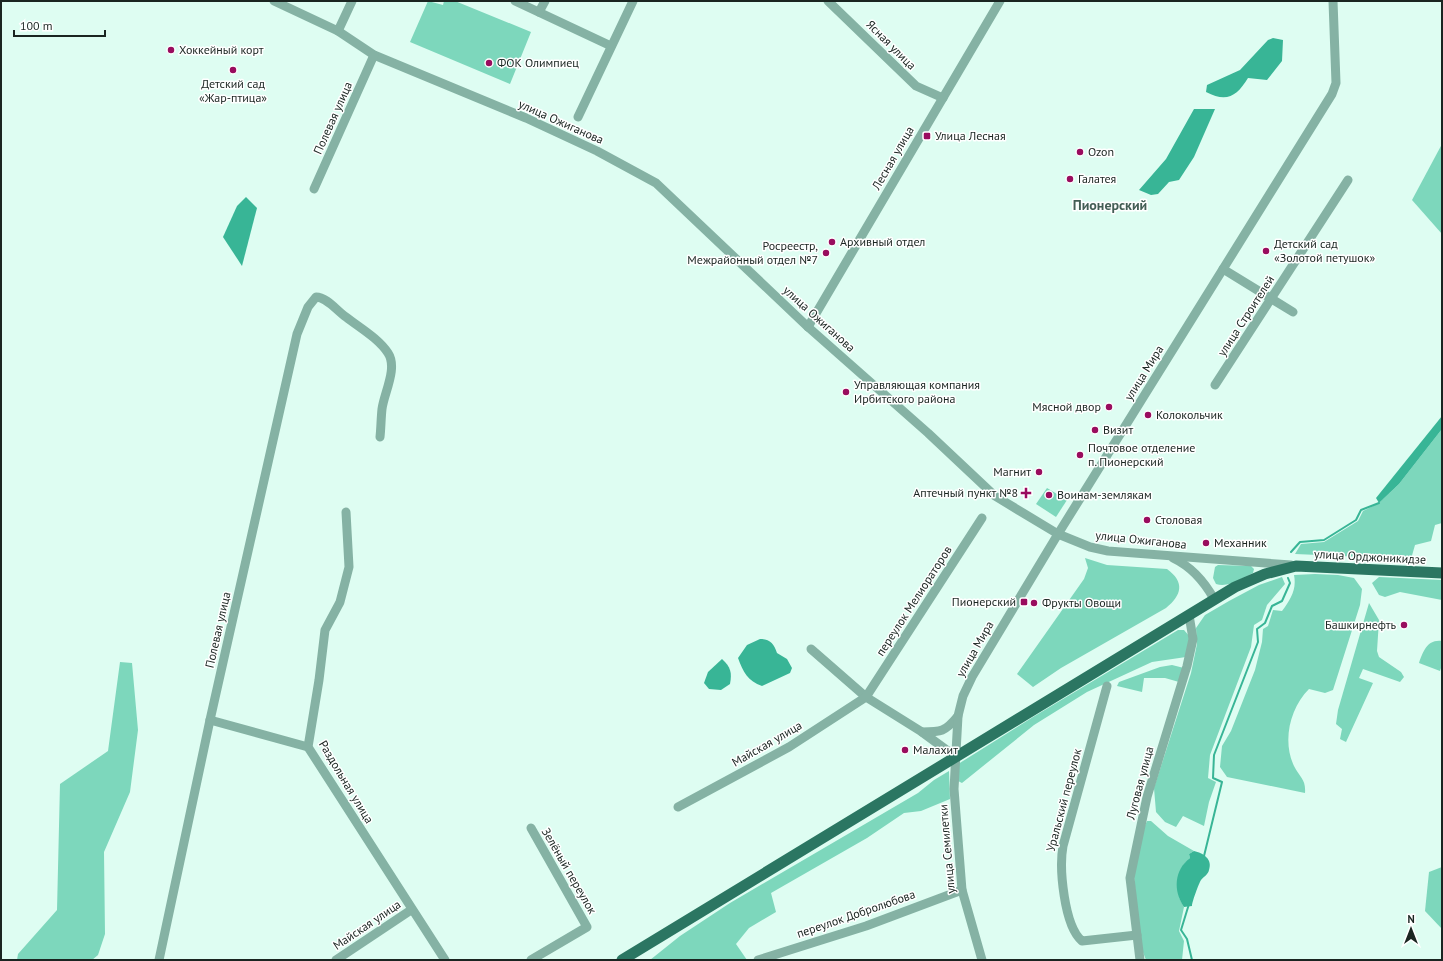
<svg xmlns="http://www.w3.org/2000/svg" width="1443" height="961" viewBox="0 0 1443 961" font-family="'PT Sans',sans-serif">
<style>
.green{fill:#7dd7bc}
.water{fill:#38b596}
.lines{fill:none;stroke-linecap:round;stroke-linejoin:round}
.stream{stroke:#38b596;stroke-width:2}
.minor{stroke:#85b2a4;stroke-width:9}
.major{stroke:#2b7662;stroke-width:11}
.poi-dot{fill:#990c5e;stroke:#fff;stroke-width:1.5}
.labels{text-anchor:middle;stroke-width:3;stroke-linejoin:round;paint-order:stroke}
.street-label{font-size:12px;fill:#1a2521;stroke:#fff}
.poi-label{font-size:12px;fill:#1a2521;stroke:#fff;text-anchor:start}
.quarter-label{font-size:14px;font-weight:bold;fill:#435e55;stroke:#fff}
</style>
<rect width="100%" height="100%" fill="#defdf2"/>
<g class="green">
<path d="M428,1L443,5L444,1H455L531,32L510,84L410,42Z"/>
<path d="M1442,144V234L1412,200Z"/>
<path d="M1442,429V523L1435,525L1431,541L1415,545L1411,559L1295,554L1301,544L1324,542L1358,521L1363,511L1379,503L1399,484Z"/>
<path d="M1047,488L1067,500L1056,517L1036,504Z"/>
<path d="M1085,558L1107,565L1167,569C1185,582 1182,595 1166,608L1061,668L1033,687L1017,674L1084,579L1088,568Z"/>
<path d="M1218,565L1251,566L1254,569L1253,573C1242,578 1229,588 1216,584L1213,578L1215,567Z"/>
<path d="M1315,574L1338,575L1354,578L1362,589L1360,605L1333,690L1325,693L1309,689C1290,708 1282,741 1294,766C1300,778 1306,779 1305,793L1227,777L1220,767L1222,746L1231,731L1255,670L1262,642L1263,629L1268,626L1273,610L1282,611C1290,600 1297,590 1294,575Z"/>
<path d="M1282,577L1285,584L1267,605L1262,620L1254,625L1251,647L1210,755L1208,778L1216,782L1209,802L1204,826L1183,816L1176,827L1165,822L1156,812L1154,788L1191,673L1197,644L1196,628L1205,615L1229,601L1259,585Z"/>
<path d="M1379,577L1442,580V600L1400,592L1385,597L1379,595L1372,583Z"/>
<path d="M1369,603L1379,620L1377,651L1379,657L1401,672L1404,677L1400,682L1363,669L1359,678L1373,683L1346,742L1340,739L1342,729L1336,724L1338,710Z"/>
<path d="M1178,630H1184L1190,637L1186,657L1152,662L1087,692L1034,725L962,783L958,781L955,766L1033,717Z"/>
<path d="M1442,641V665L1440,671L1419,663C1423,652 1427,639 1442,641Z"/>
<path d="M120,662L132,663L138,730L130,792L104,852L105,934L98,955L92,960H17L18,954L57,910L60,784L108,751Z"/>
<path d="M1172,665L1184,668L1179,682L1165,678H1144L1142,692L1117,686L1119,682L1160,667Z"/>
<path d="M949,771L950,799L921,811L904,813L867,838L771,893L776,912L749,928L736,944L747,960H650L680,936L730,903L918,793L934,780Z"/>
<path d="M1147,821H1151L1168,836L1194,851L1189,854L1190,858C1176,868 1174,893 1184,907L1179,931L1184,941L1182,960H1146L1141,947L1134,877L1144,828Z"/>
<path d="M1442,867V929L1425,911L1429,872Z"/>
</g>
<g class="water">
<path d="M1273,38L1283,40L1282,61L1267,80L1248,78C1237,96 1227,103 1206,92L1207,85L1240,70L1268,40Z"/>
<path d="M1194,109H1215L1194,157L1179,180L1169,182L1158,194L1151,195L1139,190L1166,159Z"/>
<path d="M246,197L257,208L242,266L223,237L237,206Z"/>
<path d="M1442,416V429L1399,484L1379,503L1376,498Z"/>
<path d="M760,639C770,639 774,644 777,653L787,659L792,668L790,673L762,686C748,681 743,672 738,658L747,645Z"/>
<path d="M722,659C731,667 732,673 730,684L721,690L709,689L704,683L708,672Z"/>
<path d="M1194,851C1203,853 1213,859 1209,870C1208,875 1204,876 1201,880C1199,883 1192,902 1192,906L1184,907C1173,891 1174,870 1190,858L1189,854Z"/>
</g>
<g class="lines">
<g class="stream">
<path d="M1291,552L1300,542L1324,540L1356,520L1361,510L1379,503"/>
<path d="M1204,856L1222,782L1213,778L1214,755L1258,642L1257,629L1265,623L1272,606L1282,601L1290,583L1288,578"/>
<path d="M1189,904L1181,930L1187,939L1192,960"/>
</g>
<g class="minor">
<path d="M274,1L338,31L374,55L526,118L597,151L656,183L808,327L928,433L995,496L1058,534L1090,547L1108,551L1291,565"/>
<path d="M515,1L611,46"/>
<path d="M828,1L916,86L943,98"/>
<path d="M539,12L545,1"/>
<path d="M338,31L352,1"/>
<path d="M578,117L633,1"/>
<path d="M314,189L374,55"/>
<path d="M1223,269L1293,312"/>
<path d="M808,327L1000,1"/>
<path d="M1215,385L1348,180"/>
<path d="M346,512L349,567L340,602L325,630L319,680L308,747L445,960"/>
<path d="M1173,558C1192,567 1204,581 1214,599"/>
<path d="M811,649L866,697L922,732L956,757"/>
<path d="M1107,686L1063,846C1059,868 1064,926 1082,941L1137,935"/>
<path d="M210,720L308,747"/>
<path d="M922,732C941,732 945,732 958,716"/>
<path d="M678,807L789,747L866,697L982,518"/>
<path d="M531,828L587,927L531,960"/>
<path d="M159,960L210,720L297,334L308,307L316,297C327,297 337,311 346,317C360,328 378,338 388,353C398,368 384,393 382,409C381,418 381,428 380,437"/>
<path d="M336,960L411,910"/>
<path d="M758,960L866,926L962,890"/>
<path d="M982,960L962,890L954,789L958,716L963,696L972,677L1058,534L1332,94L1336,83L1333,1"/>
<path d="M1140,960L1130,878L1147,797L1187,666L1193,639L1189,615"/>
</g>
<path class="major" d="M622,960L1235,587L1265,574L1296,566L1442,573"/>
</g>
<g class="poi-dot">
<circle cx="171" cy="50" r="4"/>
<circle cx="489" cy="63" r="4"/>
<circle cx="233" cy="70" r="4"/>
<rect x="923" y="132" width="8" height="8" rx="2"/>
<circle cx="1080" cy="152" r="4"/>
<circle cx="1070" cy="179" r="4"/>
<circle cx="832" cy="242" r="4"/>
<circle cx="1266" cy="251" r="4"/>
<circle cx="826" cy="253" r="4"/>
<circle cx="846" cy="392" r="4"/>
<circle cx="1109" cy="407" r="4"/>
<circle cx="1148" cy="415" r="4"/>
<circle cx="1095" cy="430" r="4"/>
<circle cx="1080" cy="455" r="4"/>
<circle cx="1039" cy="472" r="4"/>
<path d="M1024 487h4v4h4v4h-4v4h-4v-4h-4v-4h4z"/>
<circle cx="1049" cy="495" r="4"/>
<circle cx="1147" cy="520" r="4"/>
<circle cx="1206" cy="543" r="4"/>
<rect x="1020" y="598" width="8" height="8" rx="2"/>
<circle cx="1034" cy="603" r="4"/>
<circle cx="1404" cy="625" r="4"/>
<circle cx="905" cy="750" r="4"/>
</g>
<g class="labels">
<g class="street-label">
<text transform="translate(891 45) rotate(45)" y="4">Ясная улица</text>
<text transform="translate(333 118) rotate(-66)" y="4">Полевая улица</text>
<text transform="translate(561 122) rotate(24)" y="4">улица Ожиганова</text>
<text transform="translate(893 158) rotate(-60)" y="4">Лесная улица</text>
<text transform="translate(1246 316) rotate(-57)" y="4">улица Строителей</text>
<text transform="translate(819 319) rotate(42)" y="4">улица Ожиганова</text>
<text transform="translate(1144 373) rotate(-58)" y="4">улица Мира</text>
<text transform="translate(1141 540) rotate(6)" y="4">улица Ожиганова</text>
<text transform="translate(1370 557) rotate(3)" y="4">улица Орджоникидзе</text>
<text transform="translate(914 601) rotate(-57)" y="4">переулок Мелиораторов</text>
<text transform="translate(218 630) rotate(-77)" y="4">Полевая улица</text>
<text transform="translate(975 649) rotate(-60)" y="4">улица Мира</text>
<text transform="translate(767 744) rotate(-30)" y="4">Майская улица</text>
<text transform="translate(346 782) rotate(59)" y="4">Раздольная улица</text>
<text transform="translate(1140 783) rotate(-75)" y="4">Луговая улица</text>
<text transform="translate(1064 800) rotate(-75)" y="4">Уральский переулок</text>
<text transform="translate(947 849) rotate(-95)" y="4">улица Семилетки</text>
<text transform="translate(569 871) rotate(60)" y="4">Зелёный переулок</text>
<text transform="translate(856 914) rotate(-19)" y="4">переулок Добролюбова</text>
<text transform="translate(367 925) rotate(-34)" y="4">Майская улица</text>
</g>
<g class="poi-label">
<text x="179" y="54">Хоккейный корт</text>
<text x="497" y="67">ФОК Олимпиец</text>
<text x="233" y="88" text-anchor="middle">Детский сад<tspan x="233" dy="14">«Жар-птица»</tspan></text>
<text x="935" y="140">Улица Лесная</text>
<text x="1088" y="156">Ozon</text>
<text x="1078" y="183">Галатея</text>
<text x="840" y="246">Архивный отдел</text>
<text x="1274" y="248">Детский сад<tspan x="1274" dy="14">«Золотой петушок»</tspan></text>
<text x="818" y="250" text-anchor="end">Росреестр,<tspan x="818" dy="14">Межрайонный отдел №7</tspan></text>
<text x="854" y="389">Управляющая компания<tspan x="854" dy="14">Ирбитского района</tspan></text>
<text x="1101" y="411" text-anchor="end">Мясной двор</text>
<text x="1156" y="419">Колокольчик</text>
<text x="1103" y="434">Визит</text>
<text x="1088" y="452">Почтовое отделение<tspan x="1088" dy="14">п. Пионерский</tspan></text>
<text x="1031" y="476" text-anchor="end">Магнит</text>
<text x="1018" y="497" text-anchor="end">Аптечный пункт №8</text>
<text x="1057" y="499">Воинам-землякам</text>
<text x="1155" y="524">Столовая</text>
<text x="1214" y="547">Механник</text>
<text x="1016" y="606" text-anchor="end">Пионерский</text>
<text x="1042" y="607">Фрукты Овощи</text>
<text x="1396" y="629" text-anchor="end">Башкирнефть</text>
<text x="913" y="754">Малахит</text>
</g>
<g class="quarter-label">
<text x="1110" y="210">Пионерский</text>
</g>
</g>
<rect width="1443" height="961" fill="none" stroke="#1a2521" stroke-width="4"/>
<g transform="translate(1411 929)" stroke="#ffffff" stroke-width="3" paint-order="stroke">
<path d="M0-3L7 15L0 10L-7 15Z" fill="#1a2521"/>
<text y="-6" font-size="11" font-weight="bold" text-anchor="middle" fill="#1a2521">N</text>
</g>
<path d="M14 30v6h91v-6" fill="none" stroke="#1a2521" stroke-width="2"/>
<text x="20" y="30" font-size="12" fill="#1a2521" stroke="#ffffff" stroke-width="3" paint-order="stroke">100 m</text>
</svg>
